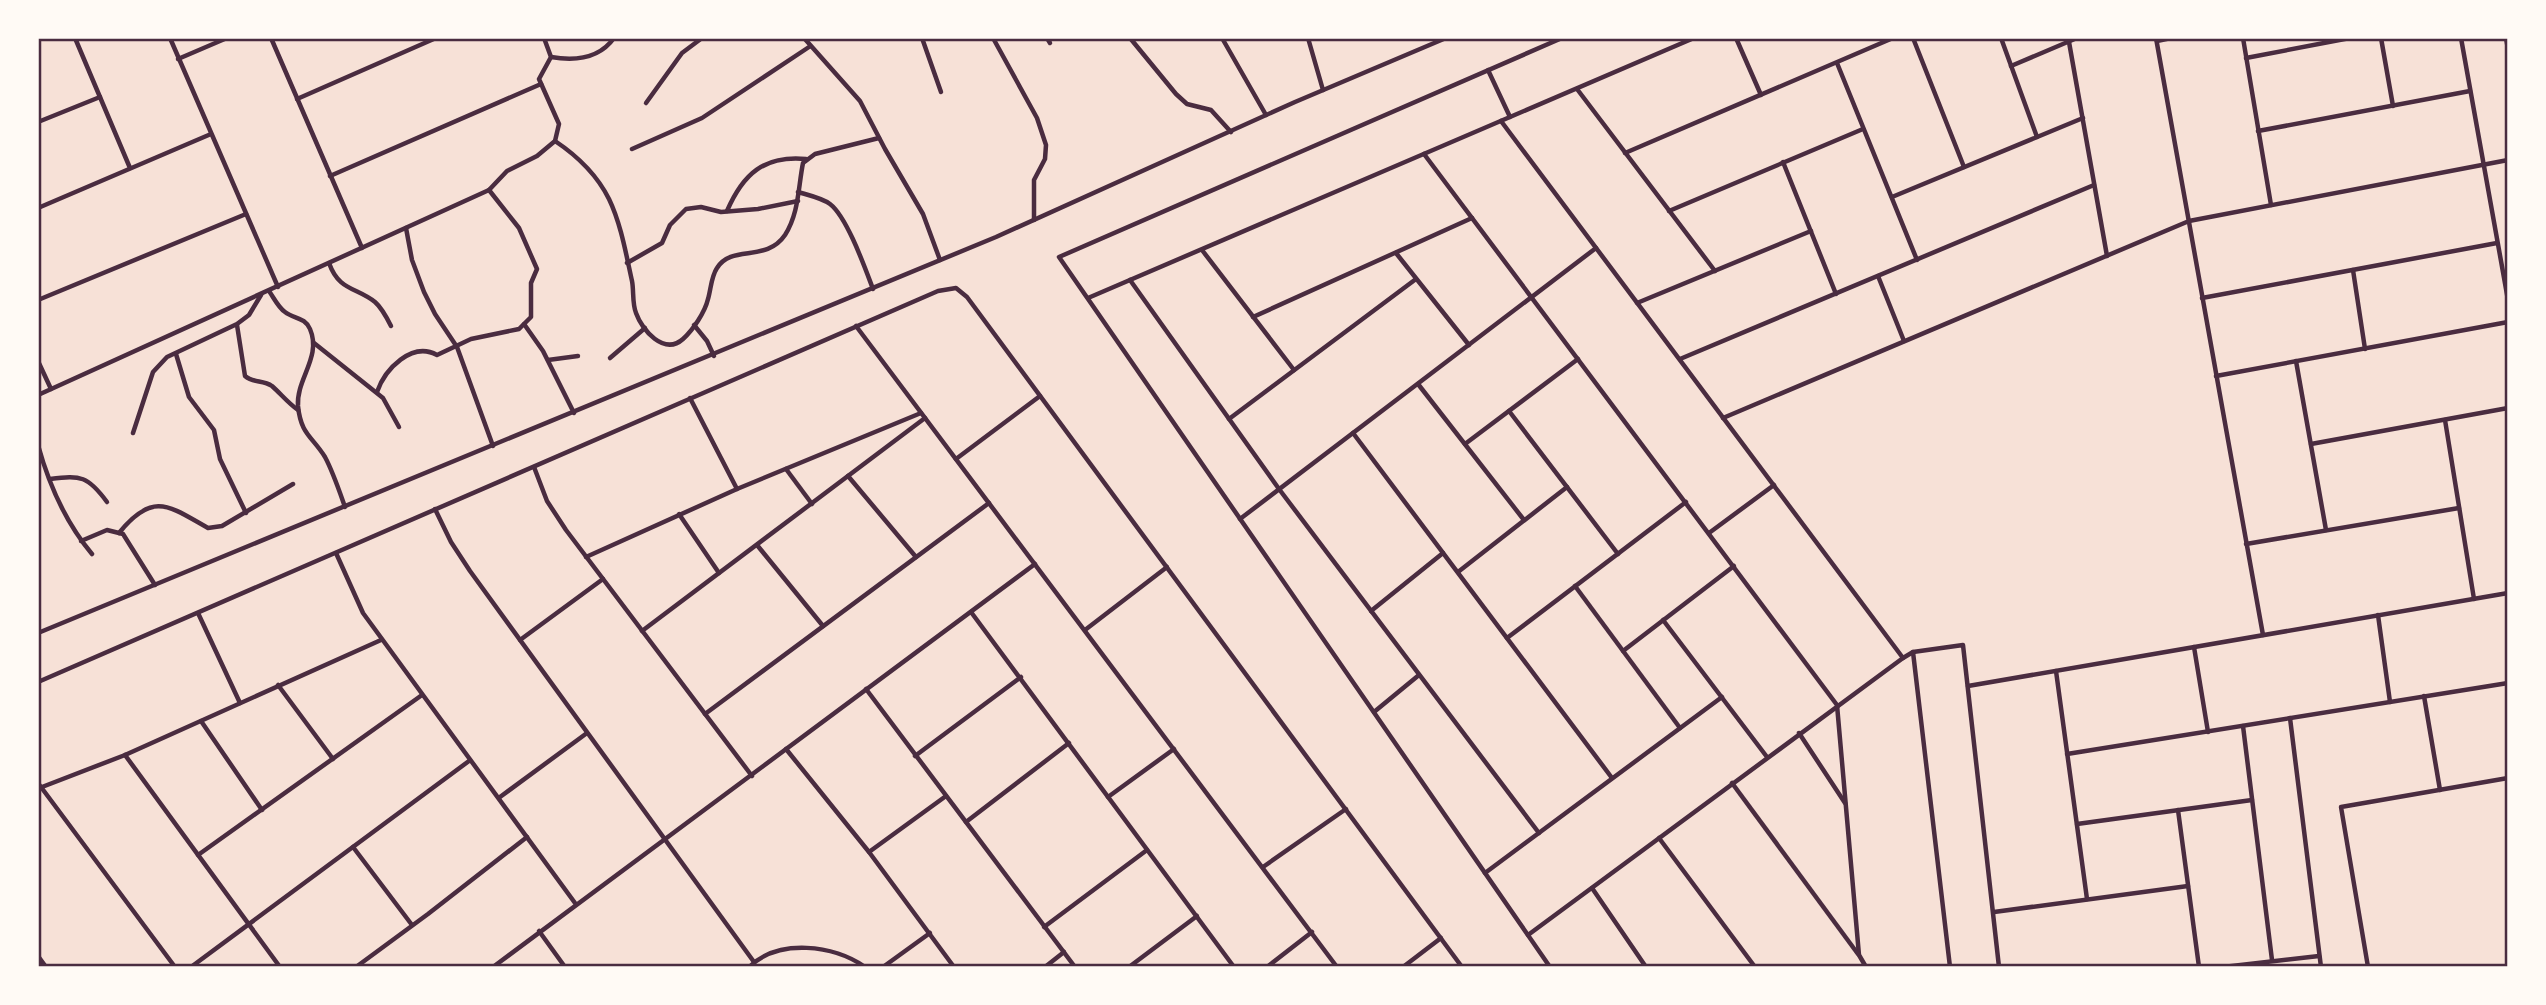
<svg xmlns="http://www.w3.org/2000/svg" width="2546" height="1005" viewBox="0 0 2546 1005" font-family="'Fira Sans Condensed',sans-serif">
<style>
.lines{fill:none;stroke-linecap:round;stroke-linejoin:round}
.minor{stroke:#4a2c40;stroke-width:4.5}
.neatline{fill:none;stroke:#4a2c40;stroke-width:2.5}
</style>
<rect width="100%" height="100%" fill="#f7e1d7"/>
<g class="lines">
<g class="minor">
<path d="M75,38L130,168"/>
<path d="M170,38L278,287"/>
<path d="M271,38L362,248"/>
<path d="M804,38L860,101L885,149L923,214L940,260"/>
<path d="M922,38L941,92"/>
<path d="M993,38L1037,118L1046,145L1045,159L1034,180V220"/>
<path d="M1047,38L1050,43"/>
<path d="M1130,38L1176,94L1187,104L1211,110L1231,132"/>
<path d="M1222,38L1266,115"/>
<path d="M1308,38L1323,90"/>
<path d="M1736,38L1761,95"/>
<path d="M1913,38L1964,167"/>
<path d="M2001,38L2037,137"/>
<path d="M2156,38L2263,635"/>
<path d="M2243,38L2271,205"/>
<path d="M2381,38L2393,106"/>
<path d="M2461,38L2508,300"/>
<path d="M2506,38L2508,49"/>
<path d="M2157,41L2171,38"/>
<path d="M2069,42L2107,256"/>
<path d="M551,57C574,61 599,59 614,38"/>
<path d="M2246,58L2350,38"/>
<path d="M178,59L227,38"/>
<path d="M1837,63L1917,260"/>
<path d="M2011,66L2077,38"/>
<path d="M1488,70L1510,117"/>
<path d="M1577,89L1715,271"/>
<path d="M297,99L436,38"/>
<path d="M646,103L682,53L702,38"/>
<path d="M1501,121L1903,658"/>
<path d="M38,122L100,97"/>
<path d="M2258,131L2470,91"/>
<path d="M555,141C576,155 597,175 609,199C621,224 626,254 632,281C634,291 632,303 636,313C642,330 664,356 683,339C693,330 705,312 708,299C711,289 711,277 717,268C732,244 766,263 785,235C799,213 798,188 803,163L815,154L879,138"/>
<path d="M632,149L702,118L809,47"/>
<path d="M1625,153L1893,38"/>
<path d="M1424,154L1837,705L1859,955L1866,967"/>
<path d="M1783,162L1836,294"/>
<path d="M330,176L541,84"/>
<path d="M798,192C808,195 822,198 830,204C847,217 865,268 873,289"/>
<path d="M1892,197L2083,118"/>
<path d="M38,208L211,134"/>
<path d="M727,211C743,174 764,155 806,159"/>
<path d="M1669,211L1863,129"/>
<path d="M406,228L412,260L424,292L435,314L457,347L493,446"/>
<path d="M1202,250L1294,370"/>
<path d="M1396,253L1469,345"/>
<path d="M329,263C339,291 356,287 375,302C382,308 387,318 391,326"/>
<path d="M627,263L662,243L670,225L686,209L701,207L721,212L758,209L798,201"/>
<path d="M2353,270L2365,349"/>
<path d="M1878,276L1904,341"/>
<path d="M1130,280L1279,489L1539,833"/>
<path d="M269,291C274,298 278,307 285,312C294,319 305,317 310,329C322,357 296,379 298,406C301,435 312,436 325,457C333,472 339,490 345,507"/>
<path d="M1088,298L1694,38"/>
<path d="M2202,298L2497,243"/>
<path d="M38,300L246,214"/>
<path d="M1637,303L1811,231"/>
<path d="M1253,317L1472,218"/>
<path d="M524,324L543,351L574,413"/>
<path d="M237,325L245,376C253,383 263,380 272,386C281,394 288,403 298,410"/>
<path d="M694,325L707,341L714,356"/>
<path d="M856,326L1337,967"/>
<path d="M314,343L383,398L399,427"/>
<path d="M176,354L189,397L214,430L220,459L246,513"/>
<path d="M610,358L645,328"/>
<path d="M1680,359L2094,185"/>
<path d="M548,360L578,356"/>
<path d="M38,361L51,389"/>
<path d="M2296,361L2326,530"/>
<path d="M2216,376L2508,322"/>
<path d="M1418,384L1524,520"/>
<path d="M377,392C385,369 412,341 437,355L471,339L519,329L531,317V283L537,269L519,228L489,190"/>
<path d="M38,395L489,190L507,171L537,156L555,141L559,124L539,79L551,57L544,38"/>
<path d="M690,398L737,489"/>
<path d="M1509,411L1618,554"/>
<path d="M1723,418L2189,221L2508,160"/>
<path d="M1229,419L1416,279"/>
<path d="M2445,420L2474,599"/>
<path d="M133,433L153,372L167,357L237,324L249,315L261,295"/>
<path d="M1353,433L1612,778"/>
<path d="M1465,444L1578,359"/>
<path d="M2311,444L2508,408"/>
<path d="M38,445C49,485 66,523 92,554"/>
<path d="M956,459L1040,396"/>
<path d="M534,467L547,501L566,530L752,776"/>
<path d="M786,469L812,504"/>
<path d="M848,476L916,557"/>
<path d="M50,479C81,475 88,476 107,502"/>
<path d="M435,509L451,542L470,571L754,962"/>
<path d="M679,514L719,573"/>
<path d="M1240,519L1596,248"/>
<path d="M119,533C153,491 169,506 208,528L222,526L293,484"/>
<path d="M1709,533L1774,485"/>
<path d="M81,541L107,530L123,534L155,585"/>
<path d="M2246,544L2459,508"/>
<path d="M757,545L823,626"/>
<path d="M336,553L363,613L575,903"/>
<path d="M586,557L737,489L921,413"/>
<path d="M1458,572L1567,487"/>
<path d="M1575,586L1680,728"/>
<path d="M1371,611L1443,553"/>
<path d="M971,612L1234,967"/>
<path d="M198,613L240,703"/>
<path d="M2378,615L2390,702"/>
<path d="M1663,620L1767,757"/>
<path d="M1085,630L1167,567"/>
<path d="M642,631L925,418"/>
<path d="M38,633L996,237L1295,102L1446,38"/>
<path d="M1507,638L1686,502"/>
<path d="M520,640L603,579"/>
<path d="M2194,647L2208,732"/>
<path d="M1623,651L1734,566"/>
<path d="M1913,652L1950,967"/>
<path d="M2056,671L2087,899"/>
<path d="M38,682L938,291L956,288L967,297L1462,967"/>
<path d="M278,685L333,759"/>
<path d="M1968,686L2508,593"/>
<path d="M866,689L1075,967"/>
<path d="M2424,696L2440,790"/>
<path d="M1374,712L1419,675"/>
<path d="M705,714L989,503"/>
<path d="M2290,718L2321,967"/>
<path d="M201,721L262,810"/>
<path d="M2243,726L2272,960"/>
<path d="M1799,733L1845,803"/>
<path d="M786,749L869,852L954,967"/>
<path d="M2067,754L2508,683"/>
<path d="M125,755L280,967"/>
<path d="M915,756L1021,677"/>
<path d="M38,783L175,967"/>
<path d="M1732,783L1858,954"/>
<path d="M42,787L125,755L381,640"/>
<path d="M500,797L587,733"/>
<path d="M1108,797L1174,749"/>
<path d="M2178,810L2199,967"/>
<path d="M966,822L1069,743"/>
<path d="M2077,824L2252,800"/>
<path d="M1659,838L1755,967"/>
<path d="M353,847L412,925"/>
<path d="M869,852L946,796"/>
<path d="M198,855L422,695"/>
<path d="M1263,867L1346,809"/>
<path d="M1485,873L1722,697"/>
<path d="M1592,888L1646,967"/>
<path d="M1994,912L2188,886"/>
<path d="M1044,927L1147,850"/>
<path d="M539,931L565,967"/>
<path d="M1528,935L1903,658L1913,652L1963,645L1999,967"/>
<path d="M38,956L46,967"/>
<path d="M191,967L469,761"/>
<path d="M356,967L428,914L527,837"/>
<path d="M493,967L1035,564"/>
<path d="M749,967C779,938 834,945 865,967"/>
<path d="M883,967L930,933"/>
<path d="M1045,967L1064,952"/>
<path d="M1129,967L1197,916"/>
<path d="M1267,967L1312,932"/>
<path d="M1403,967L1441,938"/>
<path d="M1550,967L1059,257L1562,38"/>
<path d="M2223,967L2319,956"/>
<path d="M2368,967L2341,807L2508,778"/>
</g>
</g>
<rect width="2546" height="1005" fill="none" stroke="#fffaf5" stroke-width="80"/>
<rect x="40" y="40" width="2466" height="925" class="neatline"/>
</svg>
